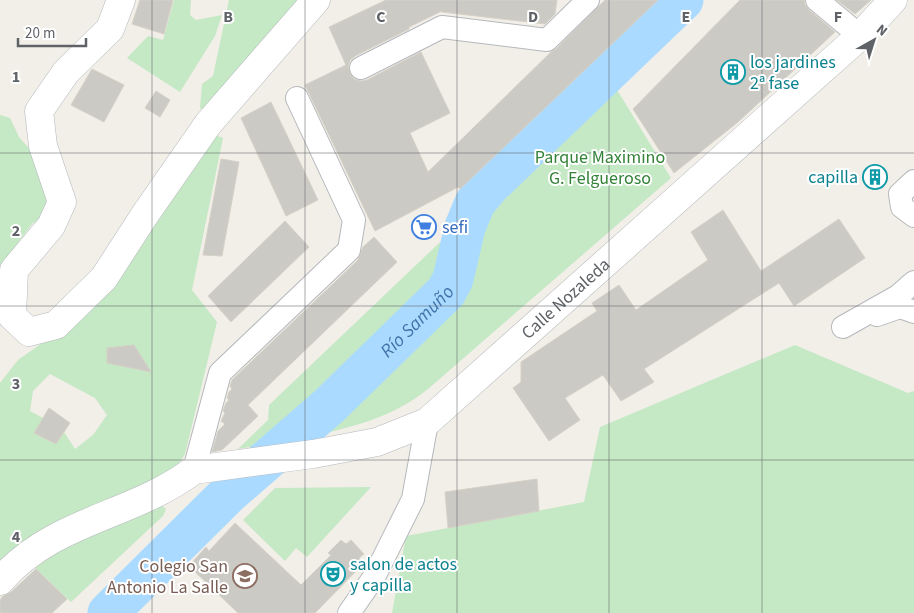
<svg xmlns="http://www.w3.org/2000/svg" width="914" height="613" viewBox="0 0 914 613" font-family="'Source Sans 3',sans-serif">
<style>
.green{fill:#c5e8c5;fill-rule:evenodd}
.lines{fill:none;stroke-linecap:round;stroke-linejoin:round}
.river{stroke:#aadaff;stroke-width:41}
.building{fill:#cccac5;stroke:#d6d1c6}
.minor-casing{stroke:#b5b8bc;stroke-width:24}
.tertiary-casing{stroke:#b5b8bc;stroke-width:29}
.minor{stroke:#fff;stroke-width:22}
.tertiary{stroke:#fff;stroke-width:28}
.grid{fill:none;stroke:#5f6368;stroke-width:1;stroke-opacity:0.55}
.labels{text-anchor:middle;stroke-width:4;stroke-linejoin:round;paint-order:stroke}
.culture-label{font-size:18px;fill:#0d838f;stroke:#fff;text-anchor:start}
.park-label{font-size:18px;fill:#348238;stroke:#fff}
.shop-label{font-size:18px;fill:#366cbe;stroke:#fff;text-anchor:start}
.street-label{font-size:18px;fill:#5f6368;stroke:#fff}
.education-label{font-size:18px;fill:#785e54;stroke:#fff;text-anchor:end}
.water-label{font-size:19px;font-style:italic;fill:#4174aa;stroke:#fff}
.grid-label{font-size:16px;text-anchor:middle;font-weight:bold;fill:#5f6368;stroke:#fff;stroke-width:4;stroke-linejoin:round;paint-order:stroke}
</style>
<rect width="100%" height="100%" fill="#f1efe8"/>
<g class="green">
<path d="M174,0H191L190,15L196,20L222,15L215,36L180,92L127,58L148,36L163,40Z"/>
<path d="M229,0H304L206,113L200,108L202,84L213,76Z"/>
<path d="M611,80L671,178L428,389C391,418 358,425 314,436L468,293L473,226L485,200Z"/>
<path d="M0,115L10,118L19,137L34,154L53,194L46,217L33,223L0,266Z"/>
<path d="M215,135L223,138L192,290L217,322L185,454L178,465L170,473L0,566V383L18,360L62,329ZM50,374L95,398L107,415L93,435L75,449L64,432L56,444L34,433L43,418L30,411L33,391Z"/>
<path d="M456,227L450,285L290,440L238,449L268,420L269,405Z"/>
<path d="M795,345L908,393L914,391V613H392L406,536L584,502L600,427Z"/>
<path d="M371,487L307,557L296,548L285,561L243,520L275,488Z"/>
<path d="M162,506L166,509L163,516L71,602L30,563L118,522Z"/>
</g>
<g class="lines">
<path class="river" id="s1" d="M108,613L229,493L329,406L446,292L453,279L465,227L475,203L490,185L683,0"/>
</g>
<g class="building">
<path d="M140,0H173L164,34L132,24Z"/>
<path d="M386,0H557L555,14L545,24L442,12V11L409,27V29L355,56L350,60L348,67L350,74L354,79L361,81L367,80L421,52L450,113L410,133L428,172L551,52L556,49L605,0H658L460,189L458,187L375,231L305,85L346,65L329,27Z"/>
<path d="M740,0H804L805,5L809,10L835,32L738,122L674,173L633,109Z"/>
<path d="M837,0H871L855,14Z"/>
<path d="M92,69L124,85L104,122L71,105Z"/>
<path d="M156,91L170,100L160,117L145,108Z"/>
<path d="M271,102L318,200L286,216L241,118Z"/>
<path d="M221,159L239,162L222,256L203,255Z"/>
<path d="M723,210L761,271L839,219L865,258L794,306L779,283L644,369L654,382L621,401L603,375L565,398L580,420L549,441L513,388L521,382V362L597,311L592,303L619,285L636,310L708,260L691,232Z"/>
<path d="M285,221L309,247L231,322L208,296Z"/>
<path d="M374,237L397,262L248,405L258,416L222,450L212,452L218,431L225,424L221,421L225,413L223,411L226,403L229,400L227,398L229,392L232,389L230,386L232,380L358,260L363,247Z"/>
<path d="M134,345L151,372L107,363V348Z"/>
<path d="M49,408L70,423L56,444L34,433Z"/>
<path d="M537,479L539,511L448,528L445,492Z"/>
<path d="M235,523L301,585L331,555L328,553L341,540L346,544L351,540L364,554L359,558L364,563L315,613H238L189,566L206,547L209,551Z"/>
<path d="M36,569L67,599L52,613H0V600L3,596L11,592Z"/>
</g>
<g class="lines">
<defs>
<g id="minor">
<path d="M817,0L860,36"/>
<path d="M361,68L442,27L547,40L588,0"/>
<path d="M914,181L900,194L902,207L914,216"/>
<path d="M877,315L900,307L914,312"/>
<path d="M843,327L898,296L914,282"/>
<path d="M194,470L220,373L349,250L354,220L297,98"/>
<path d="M349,613L374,577L413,499L427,422"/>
</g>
<g id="tertiary">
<path d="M121,0L110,29L66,72L39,111L43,146L62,202L51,226L14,270L12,316L29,332L56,325L104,278L144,216L208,124L316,0"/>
<path id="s2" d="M0,581C54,519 132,517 194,470L313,454L377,442L427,422L860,36L893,0"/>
</g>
</defs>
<use href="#minor" class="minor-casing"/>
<use href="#tertiary" class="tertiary-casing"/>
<use href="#minor" class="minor"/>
<use href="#tertiary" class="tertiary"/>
</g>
<path class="grid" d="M152,0V613M305,0V613M457,0V613M609,0V613M762,0V613M0,153H914M0,306H914M0,460H914"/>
<defs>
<symbol id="building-ring" viewBox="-11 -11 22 22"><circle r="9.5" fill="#fff" stroke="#0f9aa8" stroke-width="1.5"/><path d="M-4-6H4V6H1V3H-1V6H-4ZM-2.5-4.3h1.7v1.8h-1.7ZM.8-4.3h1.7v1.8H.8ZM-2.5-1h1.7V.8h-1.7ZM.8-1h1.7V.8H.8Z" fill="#0f9aa8"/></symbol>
<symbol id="supermarket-ring" viewBox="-11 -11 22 22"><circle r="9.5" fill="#fff" stroke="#3f7fe0" stroke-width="1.5"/><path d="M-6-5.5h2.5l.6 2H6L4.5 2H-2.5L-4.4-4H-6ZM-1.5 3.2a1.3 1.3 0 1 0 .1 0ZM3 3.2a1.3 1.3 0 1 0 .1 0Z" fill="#3f7fe0"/></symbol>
<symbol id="theatre-ring" viewBox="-11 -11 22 22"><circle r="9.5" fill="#fff" stroke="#0f9aa8" stroke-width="1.5"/><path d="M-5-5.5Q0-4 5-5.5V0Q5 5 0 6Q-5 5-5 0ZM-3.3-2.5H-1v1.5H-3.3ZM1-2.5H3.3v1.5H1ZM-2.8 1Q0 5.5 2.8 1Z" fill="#0f9aa8"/></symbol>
<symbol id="school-ring" viewBox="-11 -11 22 22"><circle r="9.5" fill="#fff" stroke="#8d6e63" stroke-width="1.5"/><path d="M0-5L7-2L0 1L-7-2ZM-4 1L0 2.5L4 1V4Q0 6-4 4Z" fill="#8d6e63"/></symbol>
</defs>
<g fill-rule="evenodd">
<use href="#building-ring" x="719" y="58" width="28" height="28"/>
<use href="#building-ring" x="861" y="163" width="28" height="28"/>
<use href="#supermarket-ring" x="410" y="213" width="28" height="28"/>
<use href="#theatre-ring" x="319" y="560" width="28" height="28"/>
<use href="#school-ring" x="231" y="562" width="28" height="28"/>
</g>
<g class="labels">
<g class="culture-label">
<text x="750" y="68">los jardines<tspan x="750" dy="21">2ª fase</tspan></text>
<text x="858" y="183" text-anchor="end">capilla</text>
<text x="350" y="570">salon de actos<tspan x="350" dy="21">y capilla</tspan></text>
</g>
<g class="park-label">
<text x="600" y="163">Parque Maximino<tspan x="600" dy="21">G. Felgueroso</tspan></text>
</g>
<g class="shop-label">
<text x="442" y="233">sefi</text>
</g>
<g class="street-label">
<text dy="6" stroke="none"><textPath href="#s2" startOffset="650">Calle Nozaleda</textPath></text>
</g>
<g class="education-label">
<text x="228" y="572">Colegio San<tspan x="228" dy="21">Antonio La Salle</tspan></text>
</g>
<g class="water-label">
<text dy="7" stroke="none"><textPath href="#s1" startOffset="425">Río Samuño</textPath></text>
</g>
</g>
<g class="grid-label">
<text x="228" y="22">B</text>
<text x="381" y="22">C</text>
<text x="533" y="22">D</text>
<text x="686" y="22">E</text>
<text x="838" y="22">F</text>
<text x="16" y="82">1</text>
<text x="16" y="236">2</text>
<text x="16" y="389">3</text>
<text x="16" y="542">4</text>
</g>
<g transform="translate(874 40) rotate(39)" stroke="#ffffff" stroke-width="4" paint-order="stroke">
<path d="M0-4L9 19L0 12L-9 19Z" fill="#5f6368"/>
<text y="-8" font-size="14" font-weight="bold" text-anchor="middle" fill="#5f6368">N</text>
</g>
<path d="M18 38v8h68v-8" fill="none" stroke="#5f6368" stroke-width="2.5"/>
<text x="25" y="38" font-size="15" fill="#5f6368" stroke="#ffffff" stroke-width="4" paint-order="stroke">20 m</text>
</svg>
